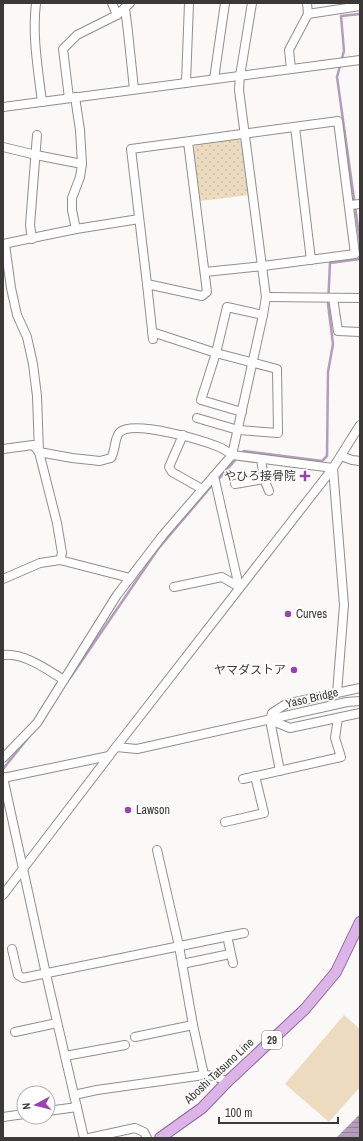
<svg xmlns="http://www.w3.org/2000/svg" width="363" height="1141" viewBox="0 0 363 1141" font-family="'Archivo Narrow','Noto Sans JP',sans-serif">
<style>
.grass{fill:#ecdbbf}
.park{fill:url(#park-dots)}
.water{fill:url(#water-rules)}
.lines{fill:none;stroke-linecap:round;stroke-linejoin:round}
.stream{stroke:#b59cbc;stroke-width:2.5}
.minor-casing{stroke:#908f8c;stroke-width:10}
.major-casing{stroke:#9468a1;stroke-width:12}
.minor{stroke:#fff;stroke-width:8}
.major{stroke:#dcb4e8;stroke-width:10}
.poi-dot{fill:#9943b1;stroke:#fff;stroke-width:1.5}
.labels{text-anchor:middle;stroke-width:3.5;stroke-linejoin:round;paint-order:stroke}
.shield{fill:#fff;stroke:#757474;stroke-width:1}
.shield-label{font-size:11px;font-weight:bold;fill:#3a3938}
.poi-label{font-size:12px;fill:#3a3938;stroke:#fff;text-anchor:end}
.street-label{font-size:12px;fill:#3a3938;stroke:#fff}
</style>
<defs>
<pattern id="park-dots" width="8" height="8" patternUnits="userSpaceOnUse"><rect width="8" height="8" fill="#ecdbbf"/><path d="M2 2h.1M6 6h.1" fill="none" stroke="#cbbda5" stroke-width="1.8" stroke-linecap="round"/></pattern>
<pattern id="water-rules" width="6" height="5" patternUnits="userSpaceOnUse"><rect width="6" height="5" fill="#b59cbc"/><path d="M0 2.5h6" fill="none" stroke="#94809a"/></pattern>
</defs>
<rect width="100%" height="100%" fill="#fbf9f7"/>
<path class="grass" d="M344,1015L360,1029V1087L329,1122L285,1084Z"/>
<path class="park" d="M238,139L243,143L249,195L200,201L193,148L196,145Z"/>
<path class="water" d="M360,1114V1138H336Z"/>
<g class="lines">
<g class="stream">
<path d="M360,14L341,16L344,51L337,77L360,242"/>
<path d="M240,454L244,451L322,461L327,456L328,372L333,344L328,304L330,263L360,259"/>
<path d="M218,480L237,458"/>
<path d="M70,678L158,549L214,483"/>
<path d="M3,769L28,738"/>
</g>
<defs>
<g id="minor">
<path d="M36,3C32,36 38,69 42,102"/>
<path d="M112,3L117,15"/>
<path d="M125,8L128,32L134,89"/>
<path d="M308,14L360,6"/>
<path d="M291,69L289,50L308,14L307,3"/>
<path d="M214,79L225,3"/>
<path d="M186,83L189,3"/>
<path d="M75,97L80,130L82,164L80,177L72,198V210L76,229"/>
<path d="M69,98L63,49L77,35L117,15L130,3"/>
<path d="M3,107L360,60"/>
<path d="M295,127L311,260"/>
<path d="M3,147L36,155L82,164"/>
<path d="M350,205L360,204"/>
<path d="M32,239L30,225L37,135"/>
<path d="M3,244L76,229L139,219"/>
<path d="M5,244L11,288L17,315L27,337L33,364L37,396L39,452L57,523L62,553L60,560"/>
<path d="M147,284L202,296L207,292L188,142"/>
<path d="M266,297L360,298"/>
<path d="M333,298L338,331L360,332"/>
<path d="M152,332L216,353L277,369L278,433L238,430L197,418"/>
<path d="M153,339L147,284L131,149L338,121L355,254L263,266L205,272"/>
<path d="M242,412L201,400L216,353L227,307L263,315"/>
<path d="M183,435L169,467L172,472L202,489"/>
<path d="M3,449L33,445L39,452L72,458L100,461L111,458C116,450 114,437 120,432C134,420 202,440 219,447C224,449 228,452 232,455L333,468L344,605L337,693"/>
<path d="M341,456L352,460L360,461"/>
<path d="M261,459L264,479L269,491"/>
<path d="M214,476L239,587"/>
<path d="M235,484L264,479"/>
<path d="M3,579L40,563L60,560L130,578"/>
<path d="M174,587L222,577L239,587"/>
<path d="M3,655C25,653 46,669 64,680"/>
<path d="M270,720L290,728L360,713"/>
<path d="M116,747L137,749L347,702L360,701"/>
<path d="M3,758L37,723L117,595L163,535L232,455L263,315L266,297L239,90L240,76L252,3"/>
<path d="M280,771L270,720L272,713L286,704L360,688"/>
<path d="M3,777L46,974L84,1138"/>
<path d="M3,778L109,756"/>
<path d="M243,779L341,757L335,738L338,718"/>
<path d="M225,822L264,813L255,776"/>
<path d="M157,850L179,946L193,1025L204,1075"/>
<path d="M3,895L116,747L333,468L360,425"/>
<path d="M227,936L233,963"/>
<path d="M12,949L18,975L23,978L244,933"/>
<path d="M182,964L230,954"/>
<path d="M15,1032L57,1023"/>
<path d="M135,1037L193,1025"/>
<path d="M65,1056L125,1045"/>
<path d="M74,1095L97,1090L204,1075L215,1076L227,1082"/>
<path d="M48,1111L77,1107"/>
<path d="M3,1117L24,1114"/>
<path d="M89,1138L135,1128L144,1132L147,1138"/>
</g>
<path id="major" d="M160,1138L202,1108L227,1082L305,1009L336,972L360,922"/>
</defs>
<use href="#minor" class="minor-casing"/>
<use href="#major" class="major-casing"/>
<use href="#minor" class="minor"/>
<use href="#major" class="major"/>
</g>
<g class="poi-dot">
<path d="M303 470h4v4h4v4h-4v4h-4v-4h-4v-4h4z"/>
<circle cx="288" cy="614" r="4"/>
<circle cx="294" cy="670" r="4"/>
<circle cx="128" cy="810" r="4"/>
</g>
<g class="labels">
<rect class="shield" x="262" y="1031" width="20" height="18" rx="3"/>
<g class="shield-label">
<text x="272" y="1044">29</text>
</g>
<g class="poi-label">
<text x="296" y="480">やひろ接骨院</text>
<text x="296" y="618" text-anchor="start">Curves</text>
<text x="286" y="674">ヤマダストア</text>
<text x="136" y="814" text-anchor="start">Lawson</text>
</g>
<g class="street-label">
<text transform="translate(312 698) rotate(-13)" y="4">Yaso Bridge</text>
<text transform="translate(219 1071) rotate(-43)" y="4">Aboshi Tatsuno Line</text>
</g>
</g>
<rect width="363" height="1141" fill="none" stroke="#3a3938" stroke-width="8"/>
<g transform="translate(36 1105) rotate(263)"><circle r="19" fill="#ffffff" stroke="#b0b0af"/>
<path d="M0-3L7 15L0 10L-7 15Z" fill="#9943b1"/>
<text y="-6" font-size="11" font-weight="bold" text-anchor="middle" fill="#3a3938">N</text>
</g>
<path d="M219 1117v6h119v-6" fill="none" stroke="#3a3938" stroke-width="2"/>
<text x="225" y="1117" font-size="12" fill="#3a3938" stroke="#ffffff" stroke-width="3" paint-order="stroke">100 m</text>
</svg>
